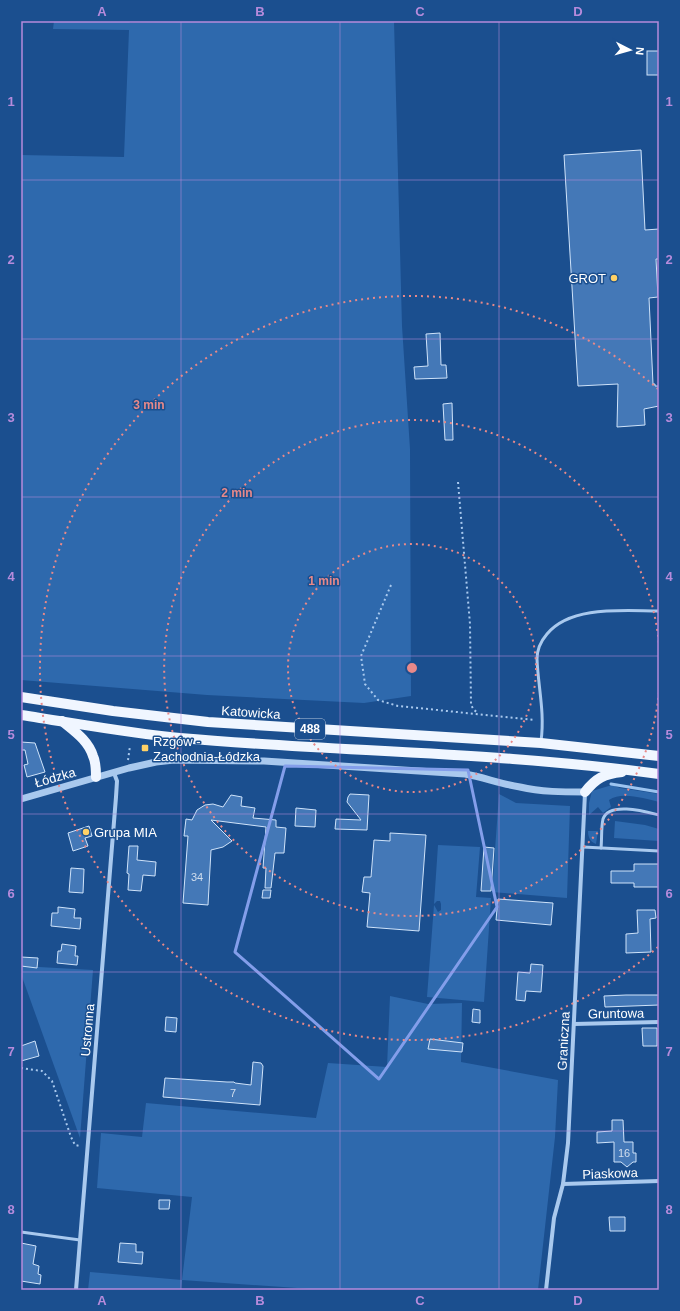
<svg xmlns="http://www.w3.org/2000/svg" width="680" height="1311" viewBox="0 0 680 1311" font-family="Arial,sans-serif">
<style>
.green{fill:#2e69ad}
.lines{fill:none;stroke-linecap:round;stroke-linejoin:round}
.stream{stroke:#9cc4f0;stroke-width:3}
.building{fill:#4478b7;stroke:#cfe3fa}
.path{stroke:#a9c9ee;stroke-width:2;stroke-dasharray:2 3;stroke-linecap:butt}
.service{stroke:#a9c9ee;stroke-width:3}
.minor{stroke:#a9c9ee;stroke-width:4}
.tertiary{stroke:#a9c9ee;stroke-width:7}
.primary{stroke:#f0f6ff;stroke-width:10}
.marked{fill:none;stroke:#839eea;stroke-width:3;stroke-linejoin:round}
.grid{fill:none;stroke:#b68bdc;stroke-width:1;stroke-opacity:0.55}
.ring{fill:none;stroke:#e88989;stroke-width:2;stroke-dasharray:2 4}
.poi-dot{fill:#ffd166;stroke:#1b4f8f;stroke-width:1.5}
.labels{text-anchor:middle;stroke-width:3;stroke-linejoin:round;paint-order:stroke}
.number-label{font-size:11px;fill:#d0dded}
.shield{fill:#1b4f8f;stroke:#bbcadd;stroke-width:1}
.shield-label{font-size:12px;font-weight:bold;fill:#fff}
.poi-label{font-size:13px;fill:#fff;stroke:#1b4f8f;text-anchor:start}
.street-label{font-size:13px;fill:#fff;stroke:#1b4f8f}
.centre{fill:#e88989;stroke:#1b4f8f;stroke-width:2}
.ring-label{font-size:12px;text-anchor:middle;font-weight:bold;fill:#e88989;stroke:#1b4f8f;stroke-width:3;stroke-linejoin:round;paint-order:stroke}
.neatline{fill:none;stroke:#b68bdc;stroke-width:1.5}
.grid-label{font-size:13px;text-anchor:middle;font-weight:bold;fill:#b68bdc}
</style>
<rect width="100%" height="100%" fill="#1b4f8f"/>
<g class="green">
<path d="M54,21H129L130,23L226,21H394L402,326L410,449L411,696L364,703L207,695L21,680V155L124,157L129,30L53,29Z"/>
<path d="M612,785L620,788L659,794V802C645,799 622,791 609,800L611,807L603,813L598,807L589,815V803L592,791Z"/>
<path d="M499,794L516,803L570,806L567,898L492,892Z"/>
<path d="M615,821L645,825L659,829V841L614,838Z"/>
<path d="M588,831H598L596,844C590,842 588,837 588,831Z"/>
<path d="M438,845L480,847L476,897L491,898L484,1002L427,997L434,905L438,912L441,910V904L440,901H437L434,904Z"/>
<path d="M21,966L93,970L80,1138L21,974Z"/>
<path d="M390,996L428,1004L462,1003L461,1062L558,1080L555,1137L538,1290H326L182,1280L181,1290H88L90,1272L182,1280L192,1197L97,1188L101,1133L142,1137L146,1103L316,1118L328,1063L387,1067Z"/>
</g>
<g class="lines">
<path class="stream" d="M611,784L659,792"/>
</g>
<g class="building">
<rect x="647" y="51" width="12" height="24"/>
<path d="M641,150L645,230L659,229V259H656L658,297L649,298L653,384H655V386H659V406L644,409L645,425L617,427L618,384L578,386L564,155Z"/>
<path d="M440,333L441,365H446L447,378L415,379L414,367L428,366L426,334Z"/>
<path d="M452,403L453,440H445L443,404Z"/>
<path d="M21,742L35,743L45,772L27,777L24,765L28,764L25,750H21Z"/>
<path d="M350,794L369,795L367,830L335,829L336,819L361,820L347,802L348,797Z"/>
<path d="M231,795L242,797L241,806L255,808L253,818L276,820V827L286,828L284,853H275L271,888H265L266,868H263L266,827L211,820L232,841L223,847L211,850L208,905L183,903L188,836H184L186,819L192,820L197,810L205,805L213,804L223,807Z"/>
<path d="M296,808L316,810L315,827L295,826Z"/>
<path d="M89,826L92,836L85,838L88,846L73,851L68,833Z"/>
<path d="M390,833L426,835L419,931L367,927L370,893L362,892L364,877H371L374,840L390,841Z"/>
<path d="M129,846H138L137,860L156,862L155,876L143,875L141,891L128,890L129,874L127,873Z"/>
<path d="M484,847L494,848L491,891H481Z"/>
<path d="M634,864H659V887H634V883H611V871H634Z"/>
<path d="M71,868L84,869L83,893L69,892Z"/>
<path d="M263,890H271L270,898H262Z"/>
<path d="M498,899L553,903L551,925L496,920Z"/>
<path d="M58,907L75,909L74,918H81L80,929L51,926L52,913H58Z"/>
<path d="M637,910H655L656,918L650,919L651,952L626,953V934L638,933Z"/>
<path d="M62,944L76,946L75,956H78L77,965L57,963L58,951H61Z"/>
<path d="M21,957L38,958L37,968L21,966Z"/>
<path d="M531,964L543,965L541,992L526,991L525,1001L516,1000L518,972L530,973Z"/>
<path d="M626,995H659V1005L605,1007L604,996Z"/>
<path d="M473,1009L480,1010V1023L472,1022Z"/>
<path d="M166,1017L177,1018L176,1032L165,1031Z"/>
<path d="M642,1028H657V1046H643Z"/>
<path d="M430,1039L463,1043L462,1052L428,1049Z"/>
<path d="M35,1041L39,1056L21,1061V1046Z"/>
<path d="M253,1062L261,1063L263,1066L260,1105L163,1097L165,1078L227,1082H234L235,1083L251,1085Z"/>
<path d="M612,1120H623L624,1142H633V1153H636V1162H633L627,1167L621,1162H614V1142L597,1143V1132L612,1131Z"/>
<path d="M159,1200H170L169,1209H159Z"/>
<path d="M609,1217H625V1231H610Z"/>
<path d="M21,1243L36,1246L33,1264L39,1266L38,1274L41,1275L40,1284L21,1281Z"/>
<path d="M120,1243L136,1244V1252H143L142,1264L118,1262Z"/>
</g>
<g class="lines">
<g class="path">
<path d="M458,482L470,624L471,705L474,710L478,713"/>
<path d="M391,585L361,656L365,684L378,700L398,706L535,720"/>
<path d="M128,760L130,746"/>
<path d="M21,1068L42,1071L52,1081L71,1137L75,1145L80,1146"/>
</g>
<g class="service">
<path d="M541,741C545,713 538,686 537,659C537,649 541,641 547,634C571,605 624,611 659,611"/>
<path d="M583,847L659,851"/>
<path d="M601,848C602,839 601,828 603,819C609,801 647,812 659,815"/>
<path d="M21,1232L80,1240"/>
</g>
<g class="minor">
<path d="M574,1024L659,1022"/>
<path d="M563,1184L659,1181"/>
<path d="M76,1290L116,797L117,781L114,773"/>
<path d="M546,1290L554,1218L563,1184L568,1143L585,793"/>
</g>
<path class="tertiary" d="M21,799L129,768L156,762L174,760L264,761L465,774C483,777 501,784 520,787C541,792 563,792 585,792"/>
<g class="primary">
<path d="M21,697L113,711L208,722L541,743L659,756"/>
<path d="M21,715C74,723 127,733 180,738C340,752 500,752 659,774"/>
<path d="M62,721C74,731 88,740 93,756C96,762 96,770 96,777"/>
<path d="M585,792C596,778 604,774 622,772"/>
</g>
</g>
<path class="marked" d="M285,766L468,770L497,907L379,1079L235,952Z"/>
<path class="grid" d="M181,21V1290M340,21V1290M499,21V1290M21,180H659M21,339H659M21,497H659M21,656H659M21,814H659M21,972H659M21,1131H659"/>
<g class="ring">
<circle cx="412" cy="668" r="124"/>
<path d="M659 692A248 248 0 1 1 659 644"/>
<path d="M658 947A372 372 0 1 1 658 389"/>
</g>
<g class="poi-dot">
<circle cx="614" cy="278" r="4"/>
<rect x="141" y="744" width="8" height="8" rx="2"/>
<circle cx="86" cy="832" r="4"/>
</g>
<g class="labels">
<g class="number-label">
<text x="197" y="881">34</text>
<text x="233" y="1097">7</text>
<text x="624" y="1157">16</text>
</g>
<rect class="shield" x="295" y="719" width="30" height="20" rx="3"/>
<g class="shield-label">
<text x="310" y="733">488</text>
</g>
<g class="poi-label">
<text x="606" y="283" text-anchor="end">GROT</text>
<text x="153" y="746">Rzgów -<tspan x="153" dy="15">Zachodnia-Łódzka</tspan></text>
<text x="94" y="837">Grupa MIA</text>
</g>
<g class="street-label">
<text transform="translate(251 712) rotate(4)" y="5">Katowicka</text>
<text transform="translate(55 777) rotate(-16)" y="5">Łódzka</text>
<text transform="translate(616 1013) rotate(-1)" y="5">Gruntowa</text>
<text transform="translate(87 1030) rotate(-85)" y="5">Ustronna</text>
<text transform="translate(563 1041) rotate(-87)" y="5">Graniczna</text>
<text transform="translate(610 1173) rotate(-2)" y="5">Piaskowa</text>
</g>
</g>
<circle cx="412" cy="668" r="6" class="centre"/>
<g class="ring-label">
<text x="149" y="409">3 min</text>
<text x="237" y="497">2 min</text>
<text x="324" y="585">1 min</text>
</g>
<rect width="680" height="1311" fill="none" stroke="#1b4f8f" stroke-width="44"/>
<g transform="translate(630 50) rotate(96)" stroke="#1b4f8f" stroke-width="3" paint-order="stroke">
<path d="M0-3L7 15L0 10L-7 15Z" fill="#ffffff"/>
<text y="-6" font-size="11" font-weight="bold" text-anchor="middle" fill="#ffffff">N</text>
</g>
<rect x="22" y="22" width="636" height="1267" class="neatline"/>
<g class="grid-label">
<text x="102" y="16">A</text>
<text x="260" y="16">B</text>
<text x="420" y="16">C</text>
<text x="578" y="16">D</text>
<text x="11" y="106">1</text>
<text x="669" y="106">1</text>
<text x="11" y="264">2</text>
<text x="669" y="264">2</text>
<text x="11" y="422">3</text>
<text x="669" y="422">3</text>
<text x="11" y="581">4</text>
<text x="669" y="581">4</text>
<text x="11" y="739">5</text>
<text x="669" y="739">5</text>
<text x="11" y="898">6</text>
<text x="669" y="898">6</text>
<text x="11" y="1056">7</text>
<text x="669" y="1056">7</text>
<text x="11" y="1214">8</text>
<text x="669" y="1214">8</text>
<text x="102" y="1305">A</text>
<text x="260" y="1305">B</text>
<text x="420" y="1305">C</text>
<text x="578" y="1305">D</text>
</g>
</svg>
